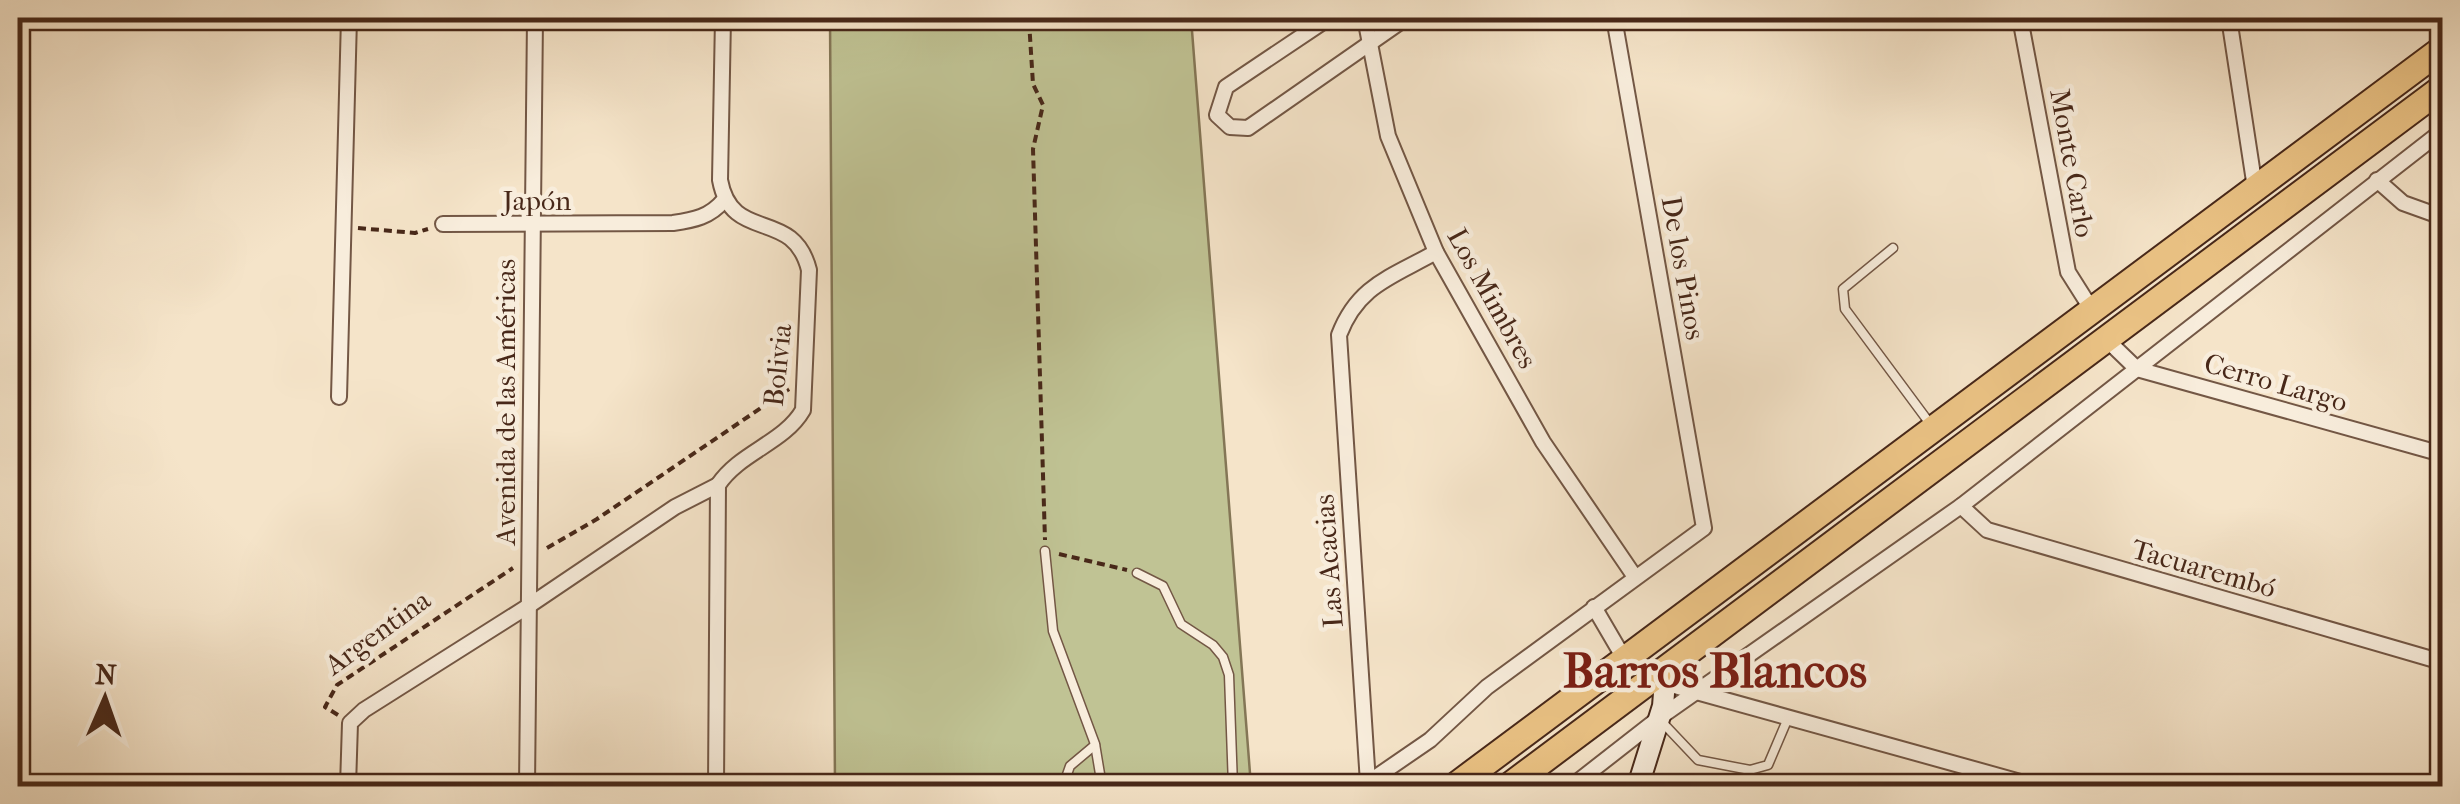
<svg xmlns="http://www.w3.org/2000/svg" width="2460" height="804" viewBox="0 0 2460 804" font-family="'IM FELL French Canon',serif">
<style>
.green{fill:#c0c394;stroke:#847656;stroke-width:2.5}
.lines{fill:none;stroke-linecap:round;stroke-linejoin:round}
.lane-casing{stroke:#735745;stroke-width:11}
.street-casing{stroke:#735745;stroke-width:18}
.secondary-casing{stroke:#482819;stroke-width:24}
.highway-casing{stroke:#482819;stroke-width:29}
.path{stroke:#482819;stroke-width:4;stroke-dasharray:8 5;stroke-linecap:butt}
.lane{stroke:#f8eddc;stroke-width:8}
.street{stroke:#f8eddc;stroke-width:14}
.secondary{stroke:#f8eddc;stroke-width:20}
.highway{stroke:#eac284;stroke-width:25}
.labels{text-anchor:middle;stroke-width:9;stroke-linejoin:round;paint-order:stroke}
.street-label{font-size:28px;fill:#482819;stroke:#f8eddc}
.town-label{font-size:48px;font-weight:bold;fill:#7a1f14;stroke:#f8eddc}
</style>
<rect width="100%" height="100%" fill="#f5e4c9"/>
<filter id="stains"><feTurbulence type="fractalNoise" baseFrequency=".002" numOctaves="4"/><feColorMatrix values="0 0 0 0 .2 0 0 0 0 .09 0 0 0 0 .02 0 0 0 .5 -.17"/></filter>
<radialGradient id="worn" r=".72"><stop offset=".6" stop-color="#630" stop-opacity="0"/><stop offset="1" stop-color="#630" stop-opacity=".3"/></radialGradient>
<path class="green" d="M830,18H1191L1251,786H835Z"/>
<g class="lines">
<defs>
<g id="lane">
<path d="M1893,248L1843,289L1845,309L1931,425"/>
<path d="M1045,551L1053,631L1095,744L1102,786"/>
<path d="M1137,573L1163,586L1181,624L1213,645L1223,657L1229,675L1233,786"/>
<path d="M1662,722L1698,760L1750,770L1768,765L1788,718"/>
<path d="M1063,786L1070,766L1095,745"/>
</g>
<g id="street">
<path d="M1329,18L1226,87L1217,115L1230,127L1248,128L1406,18"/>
<path d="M1365,18L1388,136L1436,252L1543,442L1635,577"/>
<path d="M2020,18L2068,272L2092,310"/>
<path d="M2229,18L2255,188"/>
<path d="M2377,180L2403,203L2442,217"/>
<path d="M443,224L673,223C694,220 710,217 724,200"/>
<path d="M2106,339L2137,369L2442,454"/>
<path d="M339,397L349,18"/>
<path d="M1961,506L1987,530L2442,662"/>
<path d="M1594,607L1625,660"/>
<path d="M1664,683L2035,786"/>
<path d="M1535,767L1548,786"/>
<path d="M1368,783L1339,335C1358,285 1392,277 1436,252"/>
<path d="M348,786L350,723L364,710L530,605L675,507L718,485"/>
<path d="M527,786L535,18"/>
<path d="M716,786L718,485C740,452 784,443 803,410L809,270C793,206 732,245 720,180L723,18"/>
<path d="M1363,786L1430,740L1487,687L1704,528L1614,18"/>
<path d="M1572,786L1659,718L1961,506L2442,131"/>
</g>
<path id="secondary" d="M1638,786L1663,706L1666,668"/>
<g id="highway">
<path d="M1455,786L2442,49"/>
<path d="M1509,786L2442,88"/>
</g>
</defs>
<use href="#lane" class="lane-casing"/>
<use href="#street" class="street-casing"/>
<use href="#secondary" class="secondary-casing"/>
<use href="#highway" class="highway-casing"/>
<g class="path">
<path d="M1029,21L1033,84L1043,105L1033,149L1045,540"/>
<path d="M358,228L415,233L428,229"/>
<path d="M547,548L597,519L789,389"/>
<path d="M1059,554L1127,570"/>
<path d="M338,715L325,707L337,685L513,568"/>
</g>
<use href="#lane" class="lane"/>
<use href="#street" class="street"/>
<use href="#secondary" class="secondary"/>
<use href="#highway" class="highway"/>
</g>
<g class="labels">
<g class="street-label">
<text transform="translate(2073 163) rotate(80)" y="10">Monte Carlo</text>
<text x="537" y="210">Japón</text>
<text transform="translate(1684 268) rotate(80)" y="10">De los Pinos</text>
<text transform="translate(1493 298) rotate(61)" y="10">Los Mimbres</text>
<text transform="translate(777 365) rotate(-84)" y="10">Bolivia</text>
<text transform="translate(2276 382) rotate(16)" y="10">Cerro Largo</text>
<text transform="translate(505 402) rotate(-90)" y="10">Avenida de las Américas</text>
<text transform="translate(1328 561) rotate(-94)" y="10">Las Acacias</text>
<text transform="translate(2204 568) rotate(16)" y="10">Tacuarembó</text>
<text transform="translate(377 632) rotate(-36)" y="10">Argentina</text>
</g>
<g class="town-label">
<text x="1715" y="687">Barros Blancos</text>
</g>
</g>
<rect width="2460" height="804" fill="none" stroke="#f5e4c9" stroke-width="60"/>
<rect x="20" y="20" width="2420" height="764" fill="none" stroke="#482819" stroke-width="5"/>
<rect x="30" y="30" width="2400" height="744" fill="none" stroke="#482819" stroke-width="2.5"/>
<g transform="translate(105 699) rotate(2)" stroke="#f8eddc" stroke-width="8" paint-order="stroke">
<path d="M0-8L18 38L0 25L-18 38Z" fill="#482819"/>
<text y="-15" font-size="28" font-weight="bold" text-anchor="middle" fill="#482819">N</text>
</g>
<rect width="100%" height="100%" filter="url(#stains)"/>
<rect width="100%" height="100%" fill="url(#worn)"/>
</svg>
